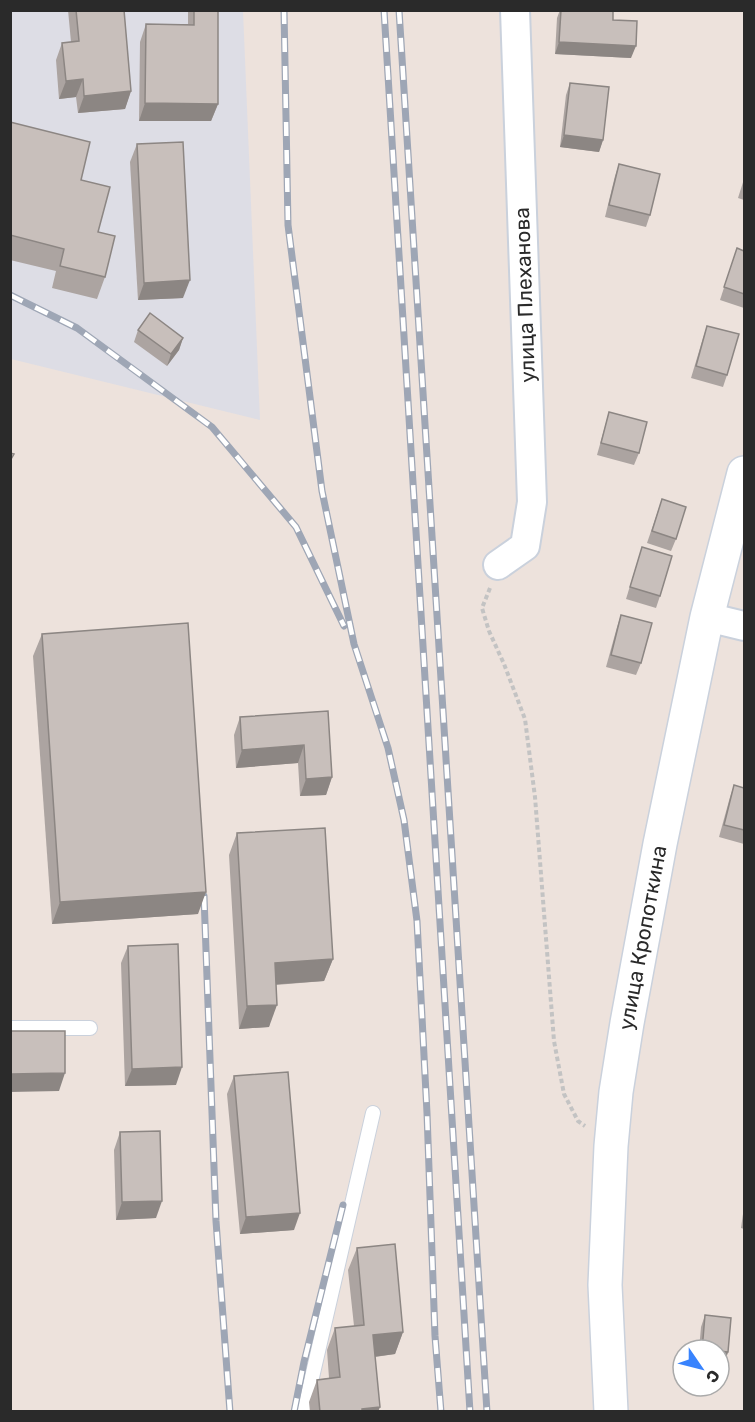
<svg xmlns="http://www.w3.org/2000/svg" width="755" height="1422" viewBox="0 0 755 1422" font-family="Rubik,sans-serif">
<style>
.industrial{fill:#dddde5}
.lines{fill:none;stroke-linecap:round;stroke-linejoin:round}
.service-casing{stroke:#cad1dc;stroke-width:16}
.minor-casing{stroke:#cad1dc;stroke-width:32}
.secondary-casing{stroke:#cad1dc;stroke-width:36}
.path{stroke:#c3c3c3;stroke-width:4;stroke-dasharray:4.5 3;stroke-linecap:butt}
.service{stroke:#fff;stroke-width:14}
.minor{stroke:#fff;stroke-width:28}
.secondary{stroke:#fff;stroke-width:33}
.rail-casing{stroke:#9ea6b5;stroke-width:7}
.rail{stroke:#fff;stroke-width:4.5;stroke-dasharray:14;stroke-linecap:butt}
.wall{fill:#aca4a1}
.shaded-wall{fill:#8c8683}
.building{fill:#c8bfbb;stroke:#8c8683;stroke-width:1.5}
.labels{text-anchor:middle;stroke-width:4.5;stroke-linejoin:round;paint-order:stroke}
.street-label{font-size:21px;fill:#2a2a2a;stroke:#fff}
</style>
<rect width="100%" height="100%" fill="#ede2dc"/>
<path class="industrial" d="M11,11H243L260,420L11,359Z"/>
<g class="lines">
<defs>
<g id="service">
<path d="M10,1028H90"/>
<path d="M304,1412L373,1113"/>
</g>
<g id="minor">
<path d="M498,565L525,546L532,502L515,10"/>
<path d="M707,617L744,626"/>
</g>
<g id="secondary">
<path id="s1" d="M611,1412L605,1285L611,1146L616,1092L627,1023L660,844L707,617L744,473"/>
</g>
</defs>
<use href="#service" class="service-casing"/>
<use href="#minor" class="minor-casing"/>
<use href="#secondary" class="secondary-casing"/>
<path class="path" d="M490,588L482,608L489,631L504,664L525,719L535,797L554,1041L564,1094L578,1121L585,1126"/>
<use href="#service" class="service"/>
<use href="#minor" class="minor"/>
<use href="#secondary" class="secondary"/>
<defs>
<g id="rail">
<path d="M284,10L288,225L322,491L354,644L388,748L404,820L417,921L427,1113L435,1336L441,1412"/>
<path d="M384,10L470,1412"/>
<path d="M399,10L487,1412"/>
<path d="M10,295L77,328L212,427L296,527L344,626"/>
<path d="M204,896L216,1221L230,1412"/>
<path d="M294,1412L304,1362L343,1205"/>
</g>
</defs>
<use href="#rail" class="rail-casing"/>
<use href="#rail" class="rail"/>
</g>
<g class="wall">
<path d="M68,10H124L131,91L125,109L78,113L76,97L59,99L56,60L62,43L71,42Z"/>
<path d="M188,10H218V104L211,121H139L140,42L146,24H188Z"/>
<path d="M560,10H613V20L631,58L555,54L557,18Z"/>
<path d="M570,83L603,140L599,152L560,147L566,95Z"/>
<path d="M10,122L81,180L98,232L105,277L97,299L52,288L56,271L10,260Z"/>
<path d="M137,144L183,298L138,300L130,162Z"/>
<path d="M619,164L650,215L646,227L605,217L615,176Z"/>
<path d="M744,179V200L738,198Z"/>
<path d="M737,248L744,251V308L720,300Z"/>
<path d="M707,326L727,375L723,387L691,378L703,338Z"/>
<path d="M138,330L183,338L179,350L167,366L134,342Z"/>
<path d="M609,412L639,453L634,465L597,455Z"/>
<path d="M662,499L676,539L671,551L647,543Z"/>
<path d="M642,547L660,596L656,608L626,599Z"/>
<path d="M621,615L641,663L636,675L606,667L617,627Z"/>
<path d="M42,634L198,914L52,924L33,656Z"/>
<path d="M328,711L332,777L326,795L300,796L298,763L236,768L234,735L240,717Z"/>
<path d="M734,785L744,788V844L719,837L730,797Z"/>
<path d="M237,833L333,959L324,981L276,985L269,1027L239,1029L229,855Z"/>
<path d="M128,946L176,1085L125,1086L121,963Z"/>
<path d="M234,1076L294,1230L240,1234L227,1094Z"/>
<path d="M120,1132L156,1218L116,1220L114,1150Z"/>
<path d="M744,1207V1229L741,1228Z"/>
<path d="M357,1248L403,1332L395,1354L375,1357L378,1412H310L309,1402L317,1380L329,1378L327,1350L335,1328L354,1326L348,1270Z"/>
<path d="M705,1315L731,1318L728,1352L724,1364H719V1350H699L701,1327Z"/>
</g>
<g class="shaded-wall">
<path d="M559,42L636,46L631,58L555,54Z"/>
<path d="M83,79L76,97L59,99L66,81Z"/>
<path d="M131,91L125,109L78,113L84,96Z"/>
<path d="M145,103L218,104L211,121H139Z"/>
<path d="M564,135L603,140L599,152L560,147Z"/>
<path d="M190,280L183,298L138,300L144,283Z"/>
<path d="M183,338L179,350L167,366L171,354Z"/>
<path d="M304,745L298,763L236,768L242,750Z"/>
<path d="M332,777L326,795L300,796L306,779Z"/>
<path d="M206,892L198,914L52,924L60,902Z"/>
<path d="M333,959L324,981L267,985L275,963Z"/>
<path d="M277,1005L269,1027L239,1029L247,1006Z"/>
<path d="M182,1067L176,1085L125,1086L132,1069Z"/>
<path d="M65,1073L59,1091L10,1092V1074Z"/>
<path d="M162,1201L156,1218L116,1220L122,1202Z"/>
<path d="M300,1213L294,1230L240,1234L246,1217Z"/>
<path d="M403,1332L395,1354L365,1358L373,1335Z"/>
<path d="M719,1351L728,1352L724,1364H719Z"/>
<path d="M380,1407L378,1412H361L362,1409Z"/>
</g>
<g class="building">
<path d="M76,10H124L131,91L84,96L83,79L66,81L62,43L79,41Z"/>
<path d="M194,10H218V104L145,103L146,24L194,25Z"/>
<path d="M561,10H613V20L637,21L636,46L559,42Z"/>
<path d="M570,83L609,87L603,140L564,135Z"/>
<path d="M10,122L90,142L81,180L110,187L98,232L115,236L105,277L60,266L64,249L10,235Z"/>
<path d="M183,142L190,280L144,283L137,144Z"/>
<path d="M619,164L660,174L650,215L609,205Z"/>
<path d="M737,248L744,251V294L724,287Z"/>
<path d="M150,313L183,338L171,354L138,330Z"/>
<path d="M707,326L739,334L727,375L696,366Z"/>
<path d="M609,412L647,422L639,453L601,443Z"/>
<path d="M10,453L14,454L10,461Z"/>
<path d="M662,499L686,507L676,539L652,531Z"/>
<path d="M642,547L672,556L660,596L630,587Z"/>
<path d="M621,615L652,623L641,663L611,655Z"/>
<path d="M188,623L206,892L60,902L42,634Z"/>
<path d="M328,711L332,777L306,779L304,745L242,750L240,717Z"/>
<path d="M734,785L744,788V830L724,825Z"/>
<path d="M325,828L333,959L275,963L277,1005L247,1006L237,833Z"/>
<path d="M178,944L182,1067L132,1069L128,946Z"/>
<path d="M10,1031H65V1073L10,1074Z"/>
<path d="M288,1072L300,1213L246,1217L234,1076Z"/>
<path d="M160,1131L162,1201L122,1202L120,1132Z"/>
<path d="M395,1244L403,1332L373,1335L380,1407L362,1409V1412H320L317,1380L340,1377L335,1328L364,1325L357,1248Z"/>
<path d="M705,1315L731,1318L728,1352L719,1351V1350H702Z"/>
</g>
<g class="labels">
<g class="street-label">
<text transform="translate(525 295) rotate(-92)" y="7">улица Плеханова</text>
<text dy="7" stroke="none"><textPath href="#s1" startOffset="477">улица Кропоткина</textPath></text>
</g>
</g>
<rect width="755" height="1422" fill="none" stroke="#2a2a2a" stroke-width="24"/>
<g transform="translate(701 1368) rotate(125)"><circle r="28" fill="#ffffff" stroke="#aaaaaa" stroke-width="1.5"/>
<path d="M0-4.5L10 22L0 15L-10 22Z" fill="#3883fd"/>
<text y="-9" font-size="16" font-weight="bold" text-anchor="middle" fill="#2a2a2a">С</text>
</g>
</svg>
